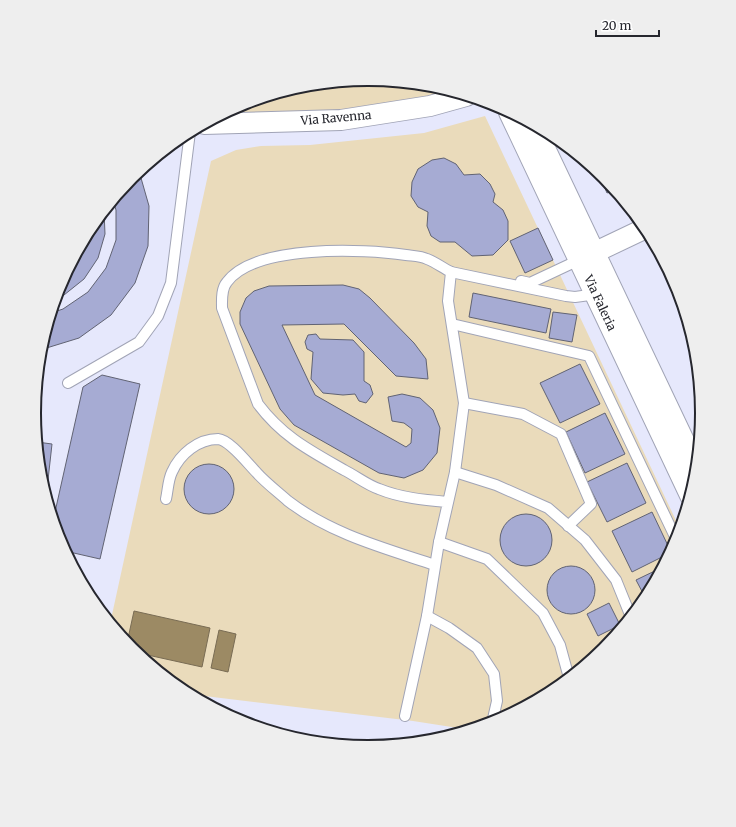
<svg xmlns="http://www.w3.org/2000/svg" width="736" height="827" viewBox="0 0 736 827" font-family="Merriweather,serif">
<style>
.green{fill:#eadbbb}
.water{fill:#9c8a64;stroke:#796c54}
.building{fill:#a6abd3;stroke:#616373}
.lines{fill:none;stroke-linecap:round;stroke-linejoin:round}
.lane-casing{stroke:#a1a4b6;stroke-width:12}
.street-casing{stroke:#a1a4b6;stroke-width:22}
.secondary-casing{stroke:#a1a4b6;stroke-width:24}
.lane{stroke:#fff;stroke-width:10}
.street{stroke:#fff;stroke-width:20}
.secondary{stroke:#fff;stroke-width:22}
.labels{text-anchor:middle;stroke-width:3;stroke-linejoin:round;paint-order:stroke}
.street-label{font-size:12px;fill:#26272e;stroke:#fff}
.rim{fill:none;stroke:#26272e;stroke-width:2}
</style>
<rect width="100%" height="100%" fill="#e6e8fc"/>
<g class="green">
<path d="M368,80L433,86L455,92L360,110L222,115L240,105L303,86Z"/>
<path d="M485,116L680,529L676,542L646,599L604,650L553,691L496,722L471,730L413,721L188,694L182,691L132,650L110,624L211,161L236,150L261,146L310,145L424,133Z"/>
</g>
<g class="water">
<path d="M134,611L210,628L202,667L134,652L127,643Z"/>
<path d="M219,630L236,634L228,672L211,668Z"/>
</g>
<g class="building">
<path d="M444,158L456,164L464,175L480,174L490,184L495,194L493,202L503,210L508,221V240L493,255L472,256L455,242H440L431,236L427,226L428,212L418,207L411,196L412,182L418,169L432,160Z"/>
<path d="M139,171L149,206L148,246L135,283L111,315L79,338L40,350L51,313L63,309L88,292L106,268L116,240V210L113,200L132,177Z"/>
<path d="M598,172L604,177L614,190L607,193Z"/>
<path d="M615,190L623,200L620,202Z"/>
<path d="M104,211L105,234L98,258L84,279L64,295L56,298L60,285L90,228Z"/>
<path d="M538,228L553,260L525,273L510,241Z"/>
<path d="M654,243L673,279L669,281Z"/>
<path d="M343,285L359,289L370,298L414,343L426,359L428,379L396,376L344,324L282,325L315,395L406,447L411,443L412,429L404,423L392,421L388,397L402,394L420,398L433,410L440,428L437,453L423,470L404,478L379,473L294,425L280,409L240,324V312L246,298L254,291L269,286Z"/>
<path d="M473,293L551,309L546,333L469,317Z"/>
<path d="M553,312L577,315L572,342L549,338Z"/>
<path d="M316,334L320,339L353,340L364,352V381L370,385L373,394L366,403L359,401L355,394L343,395L323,393L311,379L313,352L307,349L305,342L308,335Z"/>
<path d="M696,348V349L697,361L692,350Z"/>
<path d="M580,364L600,404L560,423L540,383Z"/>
<path d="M102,375L140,384L100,559L65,551L59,541L53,521L83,387Z"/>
<path d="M605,413L625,454L585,473L566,432Z"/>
<path d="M37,442L52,444L48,480L42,483Z"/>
<path d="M627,463L646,503L607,522L587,482Z"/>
<circle cx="209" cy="489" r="25"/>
<path d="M652,512L671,552L670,553L632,572L612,531Z"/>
<circle cx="526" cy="540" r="26"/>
<circle cx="571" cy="590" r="24"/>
<path d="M663,567L646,599L636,580Z"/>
<path d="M609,603L620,625L598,636L587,614Z"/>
</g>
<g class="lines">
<defs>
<g id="lane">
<path d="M451,272L566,296L575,297L597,294"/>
<path d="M521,281L530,283L579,260"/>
<path d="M452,324L589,356L677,541"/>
<path d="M68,383L139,342L158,316L171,283L190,132"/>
<path d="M464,403L523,414L561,434L591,504L568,526"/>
<path d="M455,472L496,485L548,508L585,540L616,580L631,617"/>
<path d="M166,499C168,490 168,480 172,472C180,454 198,439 218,439C230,440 248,464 257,473C266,483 278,492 288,501C331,534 384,548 435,565"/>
<path d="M439,542L487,559L543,613L560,645L569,678"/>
<path d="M427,616L449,628L477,648L494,674L497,701L492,723"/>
<path d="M405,716L427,616L439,542L455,472L464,403L448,301L451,272C443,268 435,262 427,259C421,256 413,256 406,255C364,249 255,244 227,282C221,289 222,300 222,308L258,404C283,437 309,450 344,470C356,476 367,485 379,489C401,498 425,500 448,502"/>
</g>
<g id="street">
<path d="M204,124L341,120L430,106L466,96"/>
<path d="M534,125L697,468"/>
<path d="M583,258L646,228"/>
</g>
<path id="secondary" d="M510,112L691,495"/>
</defs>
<use href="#lane" class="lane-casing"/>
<use href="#street" class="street-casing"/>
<use href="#secondary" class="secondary-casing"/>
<use href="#lane" class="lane"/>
<use href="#street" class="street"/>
<use href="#secondary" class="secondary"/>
</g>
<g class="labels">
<g class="street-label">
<text transform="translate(336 118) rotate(-5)" y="4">Via Ravenna</text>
<text transform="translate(600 303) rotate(65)" y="4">Via Faleria</text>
</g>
</g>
<path d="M0 0H736V827H0ZM41 413a327 327 0 1 1 654 0a327 327 0 1 1-654 0Z" fill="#eee" fill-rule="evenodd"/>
<path class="rim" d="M41 413a327 327 0 1 1 654 0a327 327 0 1 1-654 0Z"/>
<path d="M596 30v6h63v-6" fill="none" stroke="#26272e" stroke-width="2"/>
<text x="602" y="30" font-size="12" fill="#26272e" stroke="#ffffff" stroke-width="3" paint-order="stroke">20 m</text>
</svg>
